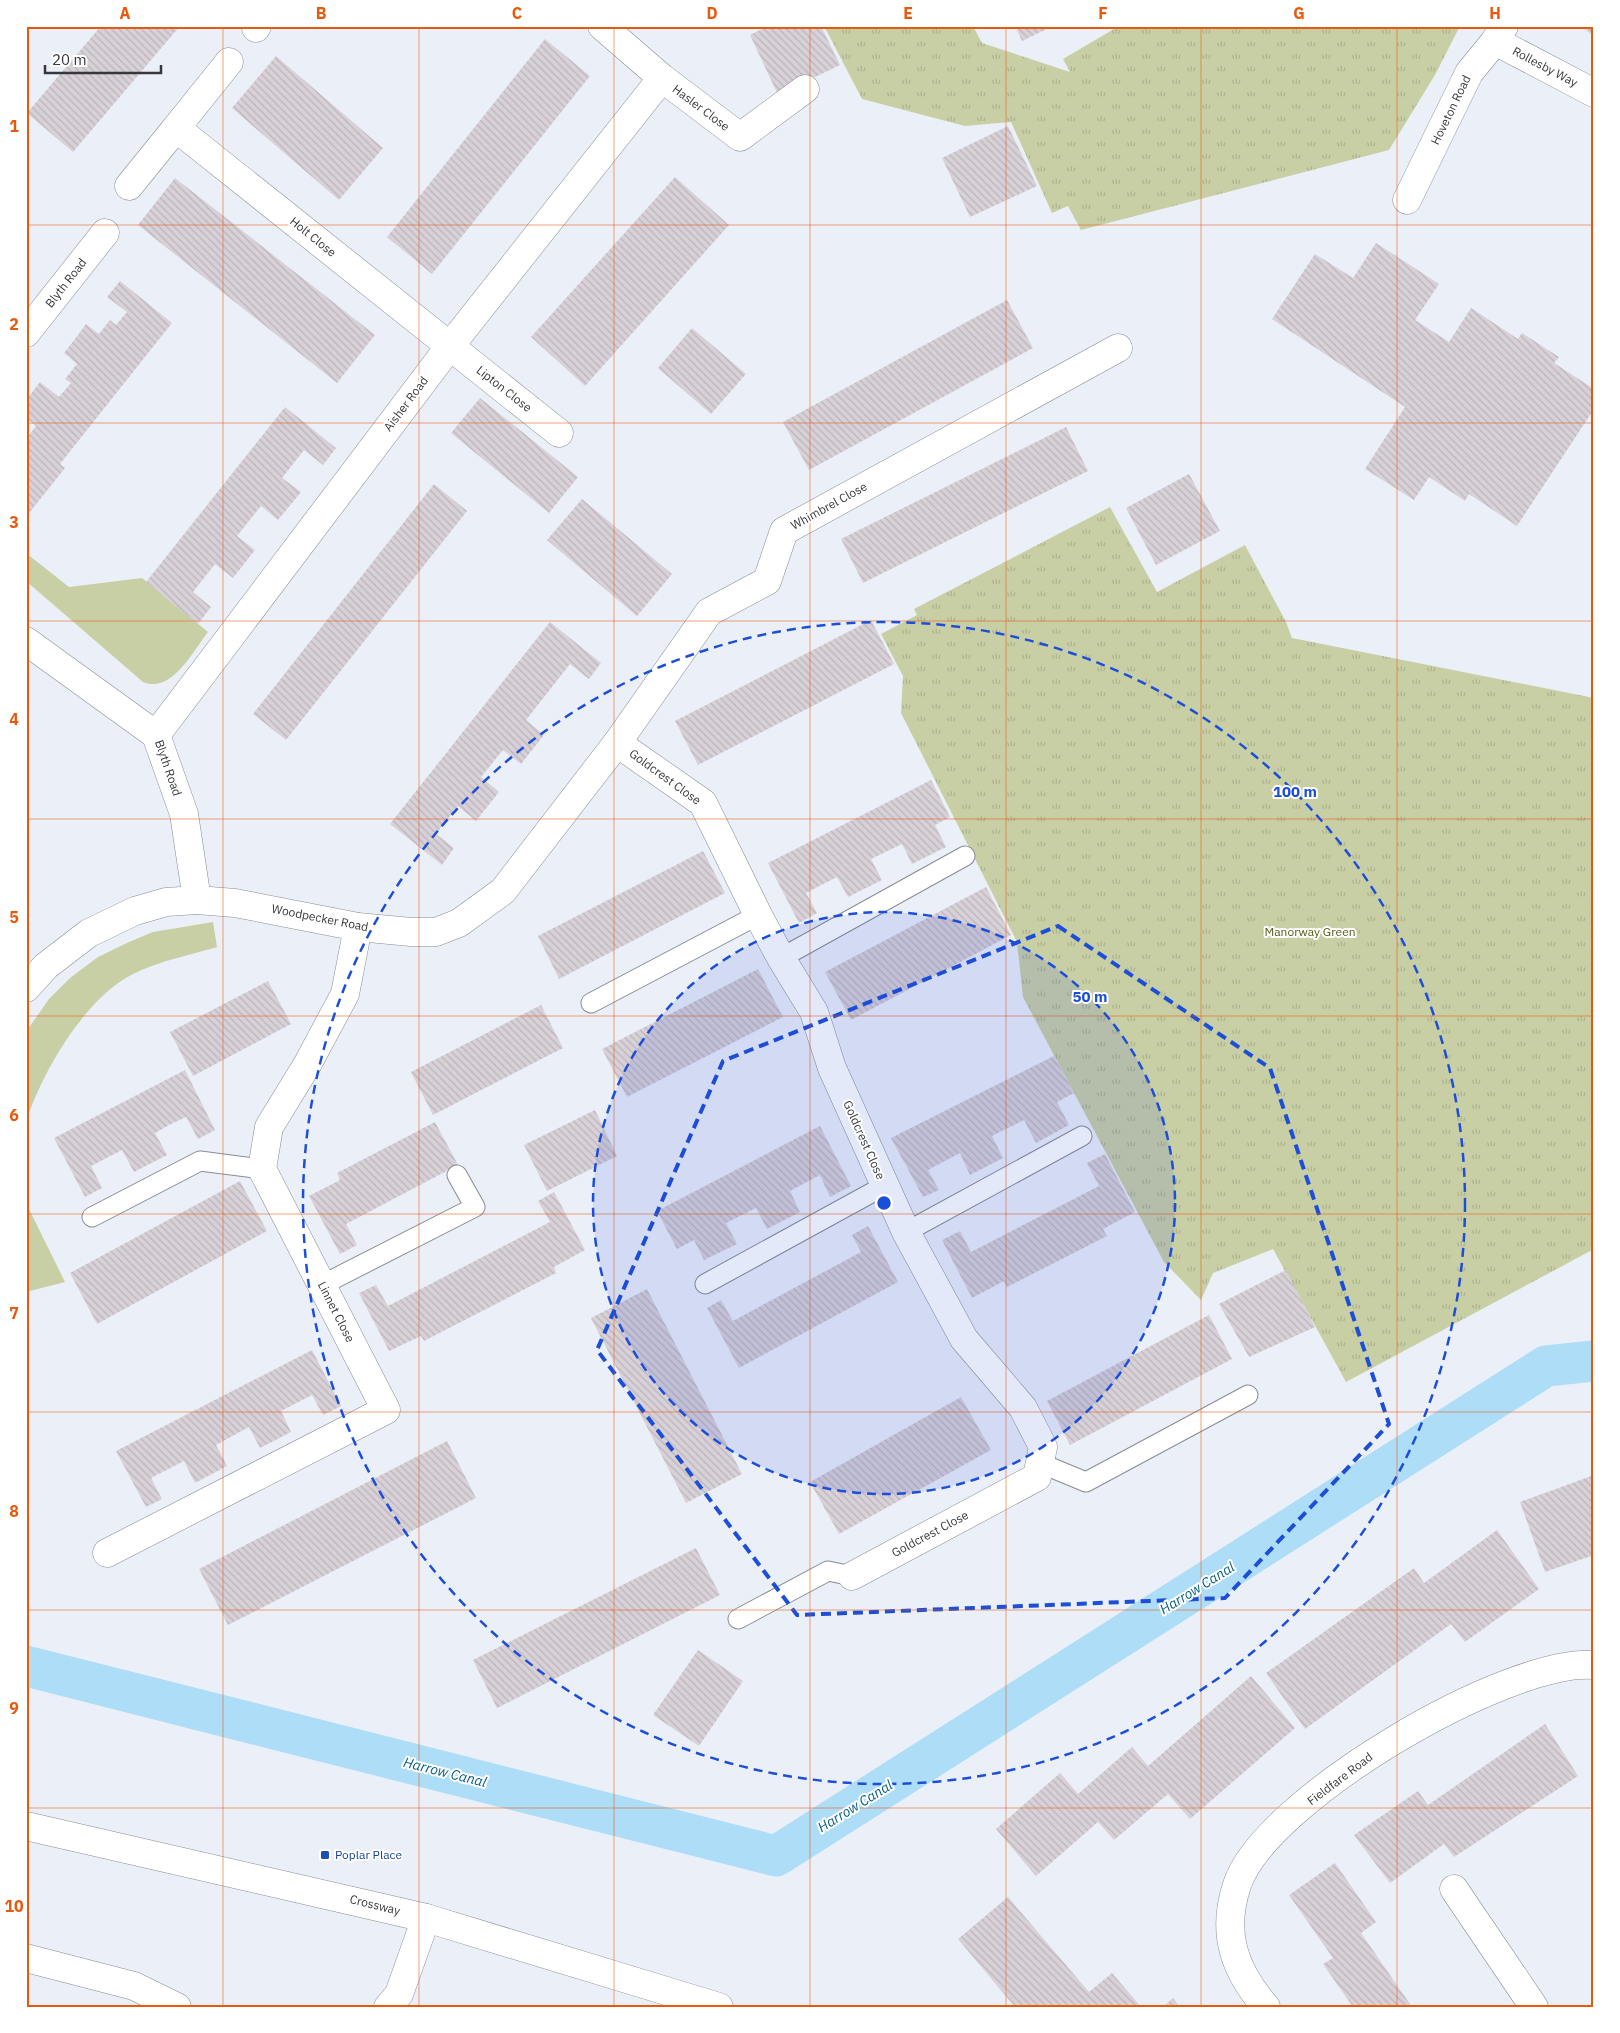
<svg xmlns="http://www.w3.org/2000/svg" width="1620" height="2033" viewBox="0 0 1620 2033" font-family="'IBM Plex Sans',sans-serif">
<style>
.green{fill:#c9cfa5}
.park{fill:url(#park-tufts)}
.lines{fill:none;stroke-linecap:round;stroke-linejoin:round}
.canal{stroke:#aeddf7;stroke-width:41}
.building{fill:url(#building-back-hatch)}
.lane-casing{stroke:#888c94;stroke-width:21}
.street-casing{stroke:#888c94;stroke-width:29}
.secondary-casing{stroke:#888c94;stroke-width:29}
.lane{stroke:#fff;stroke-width:19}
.street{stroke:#fff;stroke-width:28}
.secondary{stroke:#fff;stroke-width:28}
.marked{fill:none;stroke:#1d4ed8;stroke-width:4;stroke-dasharray:10 6;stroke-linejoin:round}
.grid{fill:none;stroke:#e8590c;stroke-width:1;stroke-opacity:0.55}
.ring{fill:none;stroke:#1d4ed8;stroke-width:2.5;stroke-dasharray:9 6}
.transit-dot{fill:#1a4fb4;stroke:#fff;stroke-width:2}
.labels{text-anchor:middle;stroke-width:4;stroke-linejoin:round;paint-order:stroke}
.street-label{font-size:12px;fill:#36383b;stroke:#fff}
.park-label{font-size:12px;fill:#545a13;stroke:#fff}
.transit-label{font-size:12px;fill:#164399;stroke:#fff;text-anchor:start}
.water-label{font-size:14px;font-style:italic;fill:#035d7f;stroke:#fff}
.centre{fill:#1d4ed8;stroke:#fff;stroke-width:2.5}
.ring-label{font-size:15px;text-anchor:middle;font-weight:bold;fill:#1d4ed8;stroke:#fff;stroke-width:4;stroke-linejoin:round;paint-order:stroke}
.neatline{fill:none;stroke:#e8590c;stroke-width:2}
.grid-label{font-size:16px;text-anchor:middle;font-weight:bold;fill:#e8590c}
</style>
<defs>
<pattern id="park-tufts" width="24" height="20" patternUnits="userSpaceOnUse" patternTransform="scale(1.25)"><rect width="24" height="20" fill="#c9cfa5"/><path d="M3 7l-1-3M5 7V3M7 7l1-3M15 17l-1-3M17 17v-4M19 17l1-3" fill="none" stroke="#adb28f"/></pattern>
<pattern id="building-back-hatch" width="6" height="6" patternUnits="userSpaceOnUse" patternTransform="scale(1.25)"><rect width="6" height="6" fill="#d9d1d8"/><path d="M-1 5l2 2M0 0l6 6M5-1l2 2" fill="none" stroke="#bbb4ba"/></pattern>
</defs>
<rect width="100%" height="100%" fill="#ebf0f8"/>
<g class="green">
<path d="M26,553L69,587L142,578L208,632C193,651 172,694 143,682L26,581Z"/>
<path d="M213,922L217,947C190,955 159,961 133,974C85,998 42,1072 26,1122V1032L49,999L70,978L98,957L129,942L153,932Z"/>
<path d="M26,1188L29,1209L65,1282L26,1292Z"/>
</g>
<g class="park">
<path d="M824,26H973L982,43L1070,72L1063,59L1119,26H1460L1435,75L1389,150L1081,230L1068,206L1052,213L1011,122L965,126L862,99Z"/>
<path d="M1110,507L1157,592L1245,545L1286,622L1292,638L1594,698V1249L1346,1382L1273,1249L1213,1273L1201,1300L1164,1262L1023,997L1017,942L901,713L903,676L881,634L917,615L914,609Z"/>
</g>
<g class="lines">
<path class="canal" d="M26,1666L776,1856L1546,1366L1594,1361"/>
</g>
<g class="building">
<path d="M101,26H180L73,152L27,113Z"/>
<path d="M768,26H821L840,65L778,95L750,35Z"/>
<path d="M1015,26H1053L1022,41Z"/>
<path d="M1580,26H1594V36Z"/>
<path d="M545,39L590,76L432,274L387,237Z"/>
<path d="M276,56L383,148L339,200L232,108Z"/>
<path d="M1008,126L1037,186L970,217L942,158Z"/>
<path d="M675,177L729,225L585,386L531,337Z"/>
<path d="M175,178L375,335L337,383L138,225Z"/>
<path d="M1376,243L1439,284L1415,320L1449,342L1471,308L1518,339L1522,333L1559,357L1554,363L1594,389V409L1517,526L1469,494L1465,501L1429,477L1414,500L1365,469L1405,407L1272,319L1315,254L1353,278Z"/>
<path d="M120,281L172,323L60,464L65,468L26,517V439L36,426L26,418V400L40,382L59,397L71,383L65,379L77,364L64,353L75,339L86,324L99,334L110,320L116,325L127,312L107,297Z"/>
<path d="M1007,300L1033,348L809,470L783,422Z"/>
<path d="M692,328L746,374L711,414L658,368Z"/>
<path d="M480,398L578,477L549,513L451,433Z"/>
<path d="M285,407L336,448L323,465L304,450L282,478L301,492L278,520L261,506L237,536L255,550L233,578L215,564L193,592L211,607L198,624L146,582Z"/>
<path d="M1066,427L1088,471L863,583L841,539Z"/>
<path d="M1189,474L1220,531L1156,565L1126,508Z"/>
<path d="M434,484L467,511L286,740L253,714Z"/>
<path d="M582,499L672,574L637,616L547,540Z"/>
<path d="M871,620L894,664L698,765L675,721Z"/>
<path d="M550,622L601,663L589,679L570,664L526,720L544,735L521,764L503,750L481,777L499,792L476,821L458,806L446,821L436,834L454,848L442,865L390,824Z"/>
<path d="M931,780L950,817L935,825L946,847L912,864L902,844L871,859L882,880L848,897L837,877L806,893L817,913L799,923L768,863Z"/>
<path d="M703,851L725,893L559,979L538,936Z"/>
<path d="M986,887L1011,935L851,1020L825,972Z"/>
<path d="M758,969L783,1017L627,1097L602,1049Z"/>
<path d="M268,981L291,1024L193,1076L170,1032Z"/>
<path d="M541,1005L563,1048L433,1115L411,1072Z"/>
<path d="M1054,1056L1074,1093L1057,1102L1069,1125L1036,1143L1024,1120L992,1136L1003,1158L970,1175L960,1153L928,1170L939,1190L923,1197L891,1138Z"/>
<path d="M185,1070L215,1130L198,1139L186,1117L171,1124L155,1133L167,1155L134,1172L122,1150L91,1166L102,1188L85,1197L54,1138Z"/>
<path d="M595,1110L617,1156L547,1191L524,1145Z"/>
<path d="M435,1122L458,1165L346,1224L357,1245L340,1254L309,1196L340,1180L337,1173Z"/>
<path d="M820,1126L851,1186L830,1197L820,1175L790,1191L800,1212L767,1229L756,1208L726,1223L737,1244L704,1260L694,1240L677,1249L657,1211Z"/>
<path d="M1105,1154L1135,1212L1103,1229L1107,1236L1007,1287L1004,1281L972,1298L942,1240L960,1231L971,1252L1099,1186L1087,1163Z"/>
<path d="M240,1181L267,1231L97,1324L70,1273Z"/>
<path d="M554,1192L585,1250L554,1267L556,1273L424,1341L421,1336L389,1351L359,1293L376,1285L388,1306L550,1222L538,1201Z"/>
<path d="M868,1226L898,1282L739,1368L707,1308L721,1300L733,1321L861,1252L852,1235Z"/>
<path d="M1286,1270L1315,1327L1249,1357L1219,1304Z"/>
<path d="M647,1289L742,1474L686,1503L591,1318Z"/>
<path d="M1209,1315L1232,1359L1070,1445L1047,1401Z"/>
<path d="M312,1350L341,1406L323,1415L312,1395L281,1411L291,1432L260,1448L249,1427L216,1445L227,1466L195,1483L184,1461L151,1478L162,1499L146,1507L116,1451Z"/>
<path d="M961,1397L991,1450L839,1534L810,1482Z"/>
<path d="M447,1441L476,1498L228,1625L199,1569Z"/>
<path d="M1594,1475V1555L1545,1572L1520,1502Z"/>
<path d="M1497,1530L1539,1589L1465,1642L1451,1624L1305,1729L1266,1673L1414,1568L1424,1583Z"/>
<path d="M696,1548L720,1595L497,1708L473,1660Z"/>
<path d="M698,1650L743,1681L699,1746L653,1715Z"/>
<path d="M1251,1676L1295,1728L1190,1819L1168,1794L1114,1840L1098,1822L1036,1876L996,1829L1060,1773L1078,1794L1132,1747L1148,1766Z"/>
<path d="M1545,1724L1578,1776L1454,1857L1444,1844L1390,1883L1354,1835L1418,1791L1428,1805Z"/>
<path d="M1335,1863L1376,1922L1361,1933L1412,2007H1353L1323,1964L1333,1958L1289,1895Z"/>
<path d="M1008,1897L1089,1992L1112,1973L1141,2007H1015L958,1939Z"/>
<path d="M1173,1998L1180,2007H1163Z"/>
</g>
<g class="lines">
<defs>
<g id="lane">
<path d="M781,958L965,856"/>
<path d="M591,1003L758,915"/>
<path d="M92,1217L200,1161L262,1169"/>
<path d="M906,1232L1082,1136"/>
<path d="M705,1284L884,1186"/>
<path d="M322,1285L475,1207L457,1175"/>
<path d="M1040,1463L1086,1482L1248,1395"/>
<path d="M738,1619L828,1571L852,1576"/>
</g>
<g id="street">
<path d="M602,26L662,78L740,137L805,89"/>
<path d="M256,28L257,26"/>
<path d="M1495,41L1594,93"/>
<path d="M229,62L176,128L559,433"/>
<path d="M129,186L176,128"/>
<path d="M1407,200L1469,73L1495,41L1504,26"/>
<path d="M26,333L105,233"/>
<path d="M26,641L156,735L184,814L197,900"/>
<path d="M156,735L450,346L662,78"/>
<path d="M617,743L703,803L758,915L781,958L814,1012L832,1068L906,1232L964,1339L1023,1408L1043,1447L1037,1477L852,1576"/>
<path d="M26,988L46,966L89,933L135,911L166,902L197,900L235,903L358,927L411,932H436L459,923L503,891L617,743L709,612L767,581L784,531L1118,348"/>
<path d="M107,1553L386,1410L262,1169L269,1127L307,1065L345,994L358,927"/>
<path d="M1454,1889L1534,2007"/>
<path d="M26,1958L134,1986L177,2007"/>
<path d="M388,2007L399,1994L426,1918"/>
<path d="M1266,2007C1234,1970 1221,1933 1237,1885C1264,1801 1507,1658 1594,1665"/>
</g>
<path id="secondary" d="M26,1826L426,1918L719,2007"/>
</defs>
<use href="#lane" class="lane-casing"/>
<use href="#street" class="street-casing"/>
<use href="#secondary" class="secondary-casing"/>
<use href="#lane" class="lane"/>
<use href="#street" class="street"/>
<use href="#secondary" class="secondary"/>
</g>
<path class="marked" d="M1058,926L1270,1068L1389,1424L1225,1598L797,1615L597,1350L723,1061Z"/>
<path class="grid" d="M223,26V2007M419,26V2007M614,26V2007M810,26V2007M1006,26V2007M1201,26V2007M1397,26V2007M26,225H1594M26,423H1594M26,621H1594M26,819H1594M26,1016H1594M26,1214H1594M26,1412H1594M26,1610H1594M26,1808H1594"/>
<circle cx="884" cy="1203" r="291" fill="#1d4ed8" fill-opacity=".12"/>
<g class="ring">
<circle cx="884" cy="1203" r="291"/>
<circle cx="884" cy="1203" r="581"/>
</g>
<rect class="transit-dot" x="320" y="1850" width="10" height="10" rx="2.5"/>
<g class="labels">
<g class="street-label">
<text transform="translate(1545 67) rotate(28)" y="4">Rollesby Way</text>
<text transform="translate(701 108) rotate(37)" y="4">Hasler Close</text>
<text transform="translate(1451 110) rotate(-64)" y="4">Hoveton Road</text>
<text transform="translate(313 237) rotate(39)" y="4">Holt Close</text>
<text transform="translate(66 283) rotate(-52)" y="4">Blyth Road</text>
<text transform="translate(504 389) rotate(38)" y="4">Lipton Close</text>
<text transform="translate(406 404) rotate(-53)" y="4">Aisher Road</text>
<text transform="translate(829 506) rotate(-29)" y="4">Whimbrel Close</text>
<text transform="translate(168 768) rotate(71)" y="4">Blyth Road</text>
<text transform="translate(665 777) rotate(36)" y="4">Goldcrest Close</text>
<text transform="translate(320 918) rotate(11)" y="4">Woodpecker Road</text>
<text transform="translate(864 1140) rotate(66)" y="4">Goldcrest Close</text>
<text transform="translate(336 1312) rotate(63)" y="4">Linnet Close</text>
<text transform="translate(930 1534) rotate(-28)" y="4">Goldcrest Close</text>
<text transform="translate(1340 1779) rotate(-37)" y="4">Fieldfare Road</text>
<text transform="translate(375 1905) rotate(14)" y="4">Crossway</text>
</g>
<g class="park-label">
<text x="1310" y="936">Manorway Green</text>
</g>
<g class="transit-label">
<text x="335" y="1859">Poplar Place</text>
</g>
<g class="water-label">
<text transform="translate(1197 1588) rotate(-32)" y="5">Harrow Canal</text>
<text transform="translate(445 1772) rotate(14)" y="5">Harrow Canal</text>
<text transform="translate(855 1806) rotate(-32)" y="5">Harrow Canal</text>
</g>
</g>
<circle cx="884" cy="1203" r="8" class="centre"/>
<g class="ring-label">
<text x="1295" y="797">100 m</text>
<text x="1090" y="1002">50 m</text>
</g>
<rect width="1620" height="2033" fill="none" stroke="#ffffff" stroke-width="55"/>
<path d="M45 65v8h116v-8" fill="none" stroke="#36383b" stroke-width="2.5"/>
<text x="52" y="65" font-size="15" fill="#36383b" stroke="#ffffff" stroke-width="4" paint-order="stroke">20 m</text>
<rect x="28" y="28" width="1564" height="1978" class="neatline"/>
<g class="grid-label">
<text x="125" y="19">A</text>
<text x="321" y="19">B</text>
<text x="517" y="19">C</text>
<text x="712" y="19">D</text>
<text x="908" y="19">E</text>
<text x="1103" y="19">F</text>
<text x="1299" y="19">G</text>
<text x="1495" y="19">H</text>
<text x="14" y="132">1</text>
<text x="14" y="330">2</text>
<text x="14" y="528">3</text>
<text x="14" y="725">4</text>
<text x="14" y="923">5</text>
<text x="14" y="1121">6</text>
<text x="14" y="1319">7</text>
<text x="14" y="1517">8</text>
<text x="14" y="1714">9</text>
<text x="14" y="1912">10</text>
</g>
</svg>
